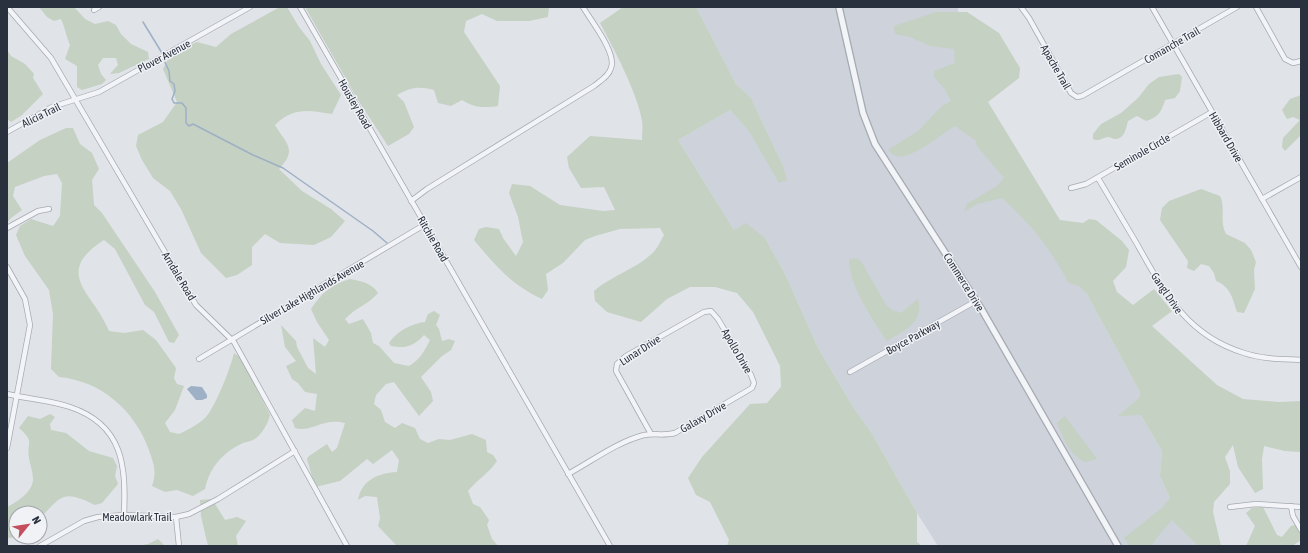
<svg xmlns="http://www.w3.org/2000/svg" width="1308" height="553" viewBox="0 0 1308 553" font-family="'Asap Condensed',sans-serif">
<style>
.built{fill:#ced2da}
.green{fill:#c5d1c2}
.water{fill:#9eb0c5}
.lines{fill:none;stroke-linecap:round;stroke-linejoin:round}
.stream{stroke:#9eb0c5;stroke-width:1.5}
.minor-casing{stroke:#a6aab2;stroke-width:6}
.tertiary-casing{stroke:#a6aab2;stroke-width:8}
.minor{stroke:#f3f4f7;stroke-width:4.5}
.tertiary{stroke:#f3f4f7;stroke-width:5.5}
.labels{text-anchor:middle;stroke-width:3;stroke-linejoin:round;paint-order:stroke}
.street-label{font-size:11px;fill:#2a313e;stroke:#f0f2f6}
</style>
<rect width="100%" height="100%" fill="#e0e3e8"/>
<path class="built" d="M696,7H958L957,70L1087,294L1140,392L1139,398L1141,415L1162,451L1160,476L1170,498L1172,519L1198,546H938L917,513L871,432L855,410L818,348L786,276L765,238L734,230L678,140L730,110L783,166L751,98L736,84Z"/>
<g class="green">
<path d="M39,7H74L85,19L95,24L108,21L116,25L121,34L131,44L148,52L149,59L119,73L110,74L118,65L116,58H103L98,65L101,74L106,80L102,84L82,90L77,87V66L65,59L70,45C66,36 65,27 61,19L54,21L47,17Z"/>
<path d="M280,7H287L299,27L310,41L321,64L341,95L332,114C309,110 293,107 275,125C286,144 298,149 279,169L302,191L331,209L345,221L331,237L314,245L280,243L265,234L252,247V265L237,275L226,278L201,253L181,209L170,191L153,178L142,160L136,146L138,135L163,122L177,102L163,69L171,53L197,42L216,47L231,34Z"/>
<path d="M305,7H549L548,17L529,21H497L482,14L466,21L464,32L500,86L498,106C484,108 474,108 462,100L451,106L438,103L434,90C419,86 411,87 397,95L404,102L414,127L409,134L388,146L358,100Z"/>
<path d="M623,7H696L736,84L751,98L783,166L787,180L779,183L749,131L730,110L678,140L734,230L746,223L765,238L786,276L818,348L855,410L871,432L917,513V542L922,546H727L729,540L710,502L696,495L688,478L702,457L750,404L767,403L781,387L780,366L753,312L737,293L715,287H690L667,299L641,322L607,312L595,301L594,291C612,275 642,267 656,249C659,245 661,240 664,235L660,228L620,229L595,236L585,240L563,263L546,274L548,290L542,299C510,284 496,266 474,240L479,229L486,227L499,229L503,238L516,256L523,242L518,217L509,193L512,184L530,186L560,205L603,211L615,210L604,187L581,188L569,168L567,157L590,136L642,140C642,134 643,127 642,121C638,94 613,47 600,23Z"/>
<path d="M936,12H967L999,33L1020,68L1019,78L988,102L1060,220L1083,223L1089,219L1096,220L1122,241L1129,250L1126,267L1113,281L1117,292L1133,305L1154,289L1172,311L1152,326L1217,385L1243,399L1279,402L1301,401V452L1285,451L1264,446L1262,459L1263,489L1255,493L1238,467L1233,445L1225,457L1230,471V484L1214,502L1213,512L1221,546H1198L1172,520L1155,540L1152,546H1130L1124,538L1163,507L1170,498L1160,476L1162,451L1141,415L1118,416L1139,398L1140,392L1087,294L1079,286L1069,283C1049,247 1033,226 1002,198L977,204L964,212L967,204L997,186L1004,178L977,146L976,141L955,126C942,134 910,161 896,156C893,155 890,152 888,150L918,131L942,106L951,101L944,88L934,77V71L955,63L954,49L930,46L910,37L895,34L894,26Z"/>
<path d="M7,50L11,56L25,64L34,74L33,78L43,94L22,115L11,122L7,119Z"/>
<path d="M1179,74L1182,77L1180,91L1175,98L1165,100C1161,112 1159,117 1146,121L1137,116L1128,121C1126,129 1124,140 1114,139C1111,138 1111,137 1108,137C1102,138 1098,142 1093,139V134L1101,124L1121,113L1138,98L1149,84L1159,77Z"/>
<path d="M1301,95V135L1285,151L1282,147L1283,138L1300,120L1293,117L1287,119L1282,110L1290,99Z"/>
<path d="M66,128H73L80,144L92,153L99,169L92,180L94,205L102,213L155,292L179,335L174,343L169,342L154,312L145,305L115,249L104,240C51,274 95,294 109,331L124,333L143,330L156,340L176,368L174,378L177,384L184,386L175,410L165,423L170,432L179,434C188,430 197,425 204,419C214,411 231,367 234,353L241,358L270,415C268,424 261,436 253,440C249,442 244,442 241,444C222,453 209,469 205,489L193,496L177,490L165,492L152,486C157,471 154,465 149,450C135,411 102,381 59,377L51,369L53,314L49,290L25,256L16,235L20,226L31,219L53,226L60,216L62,183L57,174L44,176L15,187L13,196L22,210L11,218L7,223V163L40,140Z"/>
<path d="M1201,189L1220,196C1226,208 1219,222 1226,234L1245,243L1251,250L1256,262L1254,270L1255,289L1244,313L1237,312C1233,299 1230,286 1216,281L1214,273L1209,266L1201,264L1194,271L1187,268L1188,261L1160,220L1162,208L1169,201Z"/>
<path d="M855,258L861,261L886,305L892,310L901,313L918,299C924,323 905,330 887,341C872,319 849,285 849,259Z"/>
<path d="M350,279C361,281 372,283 378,293C369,304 355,308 345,319L349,324L363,319L371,333L373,343L379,346L394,363L409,366C420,360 425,350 430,340L424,335C414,346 405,349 391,346L389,343C396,332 412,323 425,322L428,314L434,311L440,315L436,325L439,329L442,341L449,339L455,341L451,350L442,356L421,377L431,392L433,401L419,416L394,382L386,384L376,395L374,404L381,410L385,422L395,428L402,423L415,428L420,439L428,443L439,439L450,440L472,434L486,440L487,452L493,455L497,461C489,473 477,480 468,491L473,504L480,507L489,520L487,525L492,539L498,546H397L378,526L380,518L377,497L365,496L358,500C362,480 378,473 397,472L399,460L392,450L373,464L367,459L340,481L315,487L307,459L309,456L327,444L332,452L337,448L345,423C323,417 311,433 295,428L292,420L305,408L315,411L317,394L305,392L298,383L292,379L286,366L296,361L285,347L281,325L296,341L297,347L308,368L316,374L313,338L325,347L329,340L317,322L311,309C323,292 330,285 350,279Z"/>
<path d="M50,414L55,417L50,424L51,430L66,433L89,451L113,458L117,466L115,476L118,484L102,503L95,505C62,489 62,496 40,518V513H16V537H18L7,538V507C17,502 33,492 33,479C33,472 30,465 29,458C26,441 36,443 19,428L28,416L40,419Z"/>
<path d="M1065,416L1097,459L1085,462C1069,454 1064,439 1057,423Z"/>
<path d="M212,499L225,520L237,517L246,521L236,536L238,546H208L201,516L200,500Z"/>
<path d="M1263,507L1277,535L1282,537L1291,526L1295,525L1301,535V540L1292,546H1246L1255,526L1246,513L1252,508Z"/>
<path d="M158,539L165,546H137L148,544Z"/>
</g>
<path class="water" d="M191,386L202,387L207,395V398L202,400H196L187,389Z"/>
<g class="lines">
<g class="stream">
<path d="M143,22L162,53"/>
<path d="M164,60L169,71L170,81L174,84L175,91L172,99L174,103H182L186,108V123L189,126L193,124L253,155L283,168L373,231L387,243"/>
</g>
<defs>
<g id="minor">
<path d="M7,7L51,58L196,305L234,342L347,546"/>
<path d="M300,7L610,546"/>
<path d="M1021,7L1029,18L1071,93L1077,97L1082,96L1237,7"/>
<path d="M1152,7L1301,267"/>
<path d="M1256,7L1285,59L1293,63L1301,61"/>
<path d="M94,10L99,7"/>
<path d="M7,132L52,107L99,92L250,7"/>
<path d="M1098,178C1111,200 1124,222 1137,244C1164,292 1187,336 1244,353C1262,359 1282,359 1301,360"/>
<path d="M1071,188L1086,184L1212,112"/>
<path d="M1262,199L1301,177"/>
<path d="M411,201L427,189L594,86C600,81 609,76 611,68C617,53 591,21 583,7"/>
<path d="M7,228L38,211L49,209"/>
<path d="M7,267L25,299L30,325L7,448"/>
<path d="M199,359L424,225"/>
<path d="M850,372L976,301"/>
<path d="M7,394C28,399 50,400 70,407C124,425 126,467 124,515"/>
<path d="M568,474C592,461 617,442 644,435C654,433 664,436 675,433L752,388L754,383L751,375L718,319L711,311L704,312L626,356L617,364L616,371L651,434"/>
<path d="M1291,506L1293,516L1301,530"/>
<path d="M1230,507L1256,504L1301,507"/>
<path d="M176,517L179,546"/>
<path d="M40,546L84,521L98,517L124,515L176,517L189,514L218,499L295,451"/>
</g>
<path id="tertiary" d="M839,7L863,113L875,144L982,310L1118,546"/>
</defs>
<use href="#minor" class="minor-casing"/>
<use href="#tertiary" class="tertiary-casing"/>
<use href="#minor" class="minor"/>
<use href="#tertiary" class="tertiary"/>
</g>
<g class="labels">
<g class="street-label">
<text transform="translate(1172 45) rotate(-30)" y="4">Comanche Trail</text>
<text transform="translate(164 56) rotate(-28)" y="4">Plover Avenue</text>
<text transform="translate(1056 67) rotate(60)" y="4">Apache Trail</text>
<text transform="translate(355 104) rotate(60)" y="4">Housley Road</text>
<text transform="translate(41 115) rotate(-26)" y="4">Alicia Trail</text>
<text transform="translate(1226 137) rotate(60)" y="4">Hibbard Drive</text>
<text transform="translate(1142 152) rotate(-30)" y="4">Seminole Circle</text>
<text transform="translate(433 239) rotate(60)" y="4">Ritchie Road</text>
<text transform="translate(179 276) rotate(59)" y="4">Arndale Road</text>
<text transform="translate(964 282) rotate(58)" y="4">Commerce Drive</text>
<text transform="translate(312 292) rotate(-30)" y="4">Silver Lake Highlands Avenue</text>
<text transform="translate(1167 293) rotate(56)" y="4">Gangl Drive</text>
<text transform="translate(913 337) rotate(-29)" y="4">Boyce Parkway</text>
<text transform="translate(640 350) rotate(-33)" y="4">Lunar Drive</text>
<text transform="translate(737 351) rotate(60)" y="4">Apollo Drive</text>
<text transform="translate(703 417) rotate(-30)" y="4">Galaxy Drive</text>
<text x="137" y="521">Meadowlark Trail</text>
</g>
</g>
<rect width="1308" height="553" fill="none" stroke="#2a313e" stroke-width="16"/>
<g transform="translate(28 525) rotate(60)"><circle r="19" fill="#f0f2f6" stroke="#a1a5ac"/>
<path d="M0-3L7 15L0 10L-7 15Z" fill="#c44e5d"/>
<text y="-6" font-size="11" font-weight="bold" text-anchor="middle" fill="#2a313e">N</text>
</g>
</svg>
